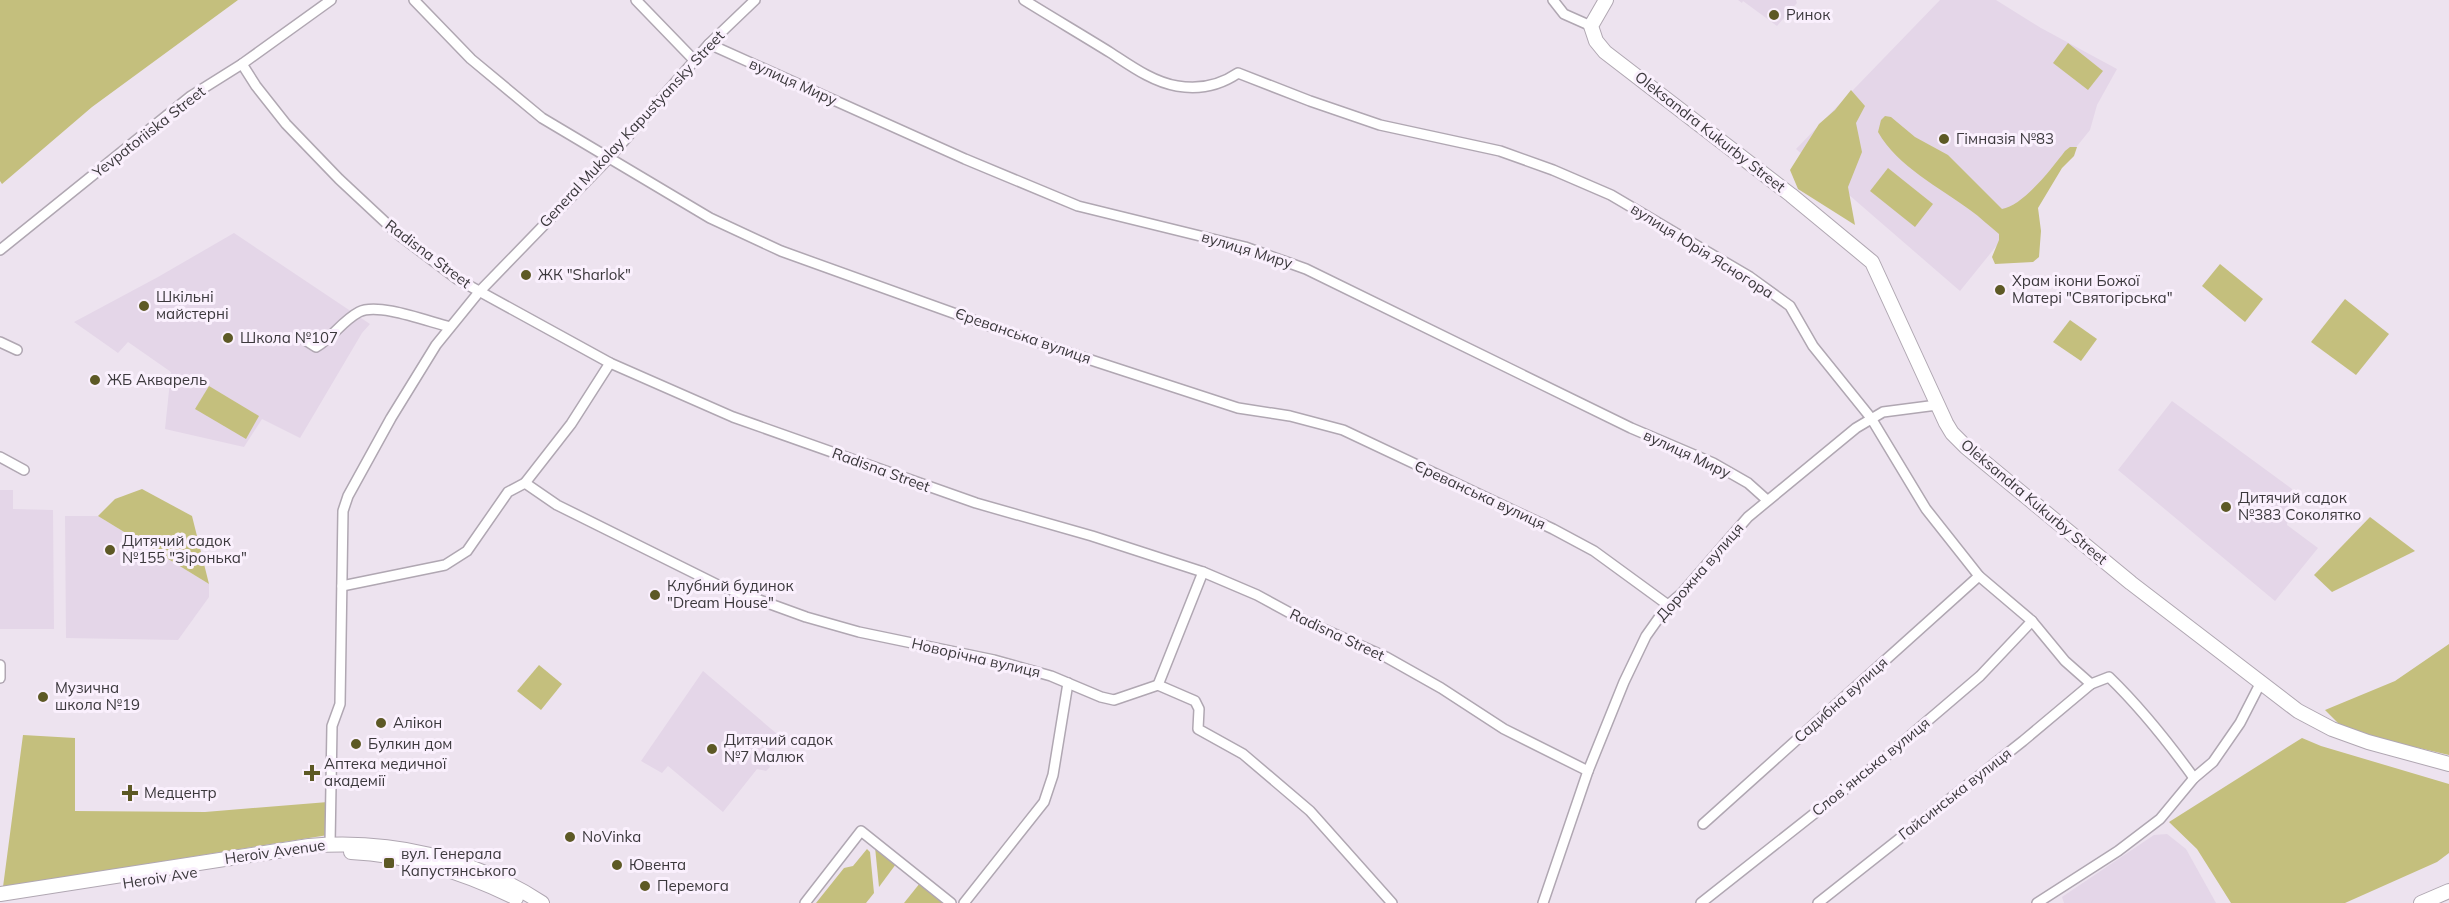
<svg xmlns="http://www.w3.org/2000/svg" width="2449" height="903" viewBox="0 0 2449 903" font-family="Mulish,sans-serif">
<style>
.built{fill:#e4d6e8}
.green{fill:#c4bf7d}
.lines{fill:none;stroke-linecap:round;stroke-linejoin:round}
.street-casing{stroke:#b0a7b2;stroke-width:12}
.secondary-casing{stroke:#b0a7b2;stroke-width:16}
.street{stroke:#fff;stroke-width:9}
.secondary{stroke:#fff;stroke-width:14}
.poi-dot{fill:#5d5925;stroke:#faf0fd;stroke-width:2}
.labels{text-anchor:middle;stroke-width:6;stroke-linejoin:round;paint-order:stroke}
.poi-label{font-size:15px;fill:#3b383c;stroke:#faf0fd;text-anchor:start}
.street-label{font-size:15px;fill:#3b383c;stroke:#faf0fd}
</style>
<rect width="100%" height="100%" fill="#ede3ef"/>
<g class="built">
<path d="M1738,0H1796L1797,3L1777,26L1743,1L1742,3Z"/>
<path d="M1940,0H1996L2041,28L2117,69L2097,105L2090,130L1960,291L1796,149Z"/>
<path d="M234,233L370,324L362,333L300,438L262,419L244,447L165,429L171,372L128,342L118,353L74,322L158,277Z"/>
<path d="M2172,401L2292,489L2287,525L2318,548L2275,601L2118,470Z"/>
<path d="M0,490H13V509L53,510L54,629H0Z"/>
<path d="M65,516H98L209,584V597L178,640L66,638Z"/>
<path d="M703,671L783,739L766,760L770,767L766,771L757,769L723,812L668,766L662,773L641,761Z"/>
<path d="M2167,834L2186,849L2216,903H2064L2062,897L2154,835Z"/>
</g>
<g class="green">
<path d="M0,0H238L92,107L2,184L0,181Z"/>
<path d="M2068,43L2103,71L2088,90L2053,63Z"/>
<path d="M1851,90L1865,106L1856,123L1862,152L1848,187L1855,225L1798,189L1790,170L1819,124L1835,110Z"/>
<path d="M1885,116L1891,117L1915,137L1948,155L2002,209C2023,206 2052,168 2065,151L2070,147H2077L2074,156L2062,168L2038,208L2041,231L2039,257L2033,262L1995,264L1992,257L1999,240V234C1989,226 1980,217 1970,210C1939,187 1898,167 1878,132L1881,120Z"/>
<path d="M1888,168L1933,204L1915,227L1870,191Z"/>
<path d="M2220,264L2263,299L2245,322L2202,286Z"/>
<path d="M2345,299L2389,334L2356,375L2311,342Z"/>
<path d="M2070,320L2097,339L2081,361L2053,342Z"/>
<path d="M209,386L259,416L246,439L195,409Z"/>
<path d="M142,489L192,516L209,584L98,516L115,499Z"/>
<path d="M2370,517L2415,551L2332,592L2314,575Z"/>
<path d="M2449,644V755L2346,731L2325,710L2395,681Z"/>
<path d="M539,665L562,684L541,710L517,691Z"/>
<path d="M23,735L75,738V811L205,812L328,802V835L3,887Z"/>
<path d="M2302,738L2321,746L2449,784V853L2437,862L2345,903H2231L2197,849L2169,822Z"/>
<path d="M875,847L896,864L879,887Z"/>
<path d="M867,849L870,852L874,893L866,903H816L844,868L853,866Z"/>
<path d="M920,883L945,903H904Z"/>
</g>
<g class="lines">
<defs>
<g id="street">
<path d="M414,0L471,59L542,118L710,218L781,251L981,323L1097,362L1238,408L1290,416L1343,430L1553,529L1594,551L1668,605"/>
<path d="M636,0L694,60"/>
<path d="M1024,0C1053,18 1082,35 1111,53C1131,66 1153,82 1177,86C1200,90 1219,86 1238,73L1310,101L1380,125L1500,151L1553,170L1611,195L1750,277L1790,306L1813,346L1871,418L1926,509L1979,576L2032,621L2065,661L2091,684L2109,677C2141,708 2168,742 2194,778"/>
<path d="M1553,0L1564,14L1591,26"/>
<path d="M709,44L965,159L1078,206L1245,247L1306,269L1631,428L1713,463L1748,483L1767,500"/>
<path d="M242,64L256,86L286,124L339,179L399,235L457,279L610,363L733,417L976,503L1092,536L1203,572L1257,595L1303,620L1386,657L1441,688L1504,729L1588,771"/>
<path d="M0,250L191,96L242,64L331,0"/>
<path d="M302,338L316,347C332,338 342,321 359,312C378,302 429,322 450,327"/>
<path d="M0,342L17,350"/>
<path d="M0,457L24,470"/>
<path d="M525,483L557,505L718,585L806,617L859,632L994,660L1051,676L1101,697L1114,700L1158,685L1195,701L1199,709L1198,729L1243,754L1310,811L1392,903"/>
<path d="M342,586L445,565L467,551L508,492L525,483L571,424L610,363"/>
<path d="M0,665V678"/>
<path d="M1158,685L1203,572"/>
<path d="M1703,824L1979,576"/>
<path d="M330,844L332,726L340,704L343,511L348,496L391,418L436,345L479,292L608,159L709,44L755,0"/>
<path d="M805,903L861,831L951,903"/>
<path d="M964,903L1044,802L1053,775L1068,683"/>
<path d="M1543,903L1588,771L1624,682L1646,636L1668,605L1682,593L1748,517L1856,428L1883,412L1937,405"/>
<path d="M1701,903L1877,764L1980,676L2032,621"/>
<path d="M1818,903L2023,741L2091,684"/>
<path d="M2037,903L2118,851L2160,819L2194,778L2213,762L2240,723L2260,684"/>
</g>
<g id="secondary">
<path d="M1606,0L1591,26L1596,41L1605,52L1791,195L1872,262L1946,423L1952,433L1966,447L2131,583L2298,711L2332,729L2368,742L2449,764"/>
<path d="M351,852C409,855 464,872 516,898"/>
<path d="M0,894L309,846C391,839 473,858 542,903"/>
<path d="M2421,903L2449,891"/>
</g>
</defs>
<use href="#street" class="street-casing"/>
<use href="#secondary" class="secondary-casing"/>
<use href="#street" class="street"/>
<use href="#secondary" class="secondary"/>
</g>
<g class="poi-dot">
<circle cx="1774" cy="15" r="6"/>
<circle cx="1944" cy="139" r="6"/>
<circle cx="526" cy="275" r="6"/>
<circle cx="2000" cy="290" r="6"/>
<circle cx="144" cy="306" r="6"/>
<circle cx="228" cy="338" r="6"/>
<circle cx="95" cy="380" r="6"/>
<circle cx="2226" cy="507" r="6"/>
<circle cx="110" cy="550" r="6"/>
<circle cx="655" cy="595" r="6"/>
<circle cx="43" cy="697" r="6"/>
<circle cx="381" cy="723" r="6"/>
<circle cx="356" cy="744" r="6"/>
<circle cx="712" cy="749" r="6"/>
<path d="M309 764h6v6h6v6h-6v6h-6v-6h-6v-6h6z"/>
<path d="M127 784h6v6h6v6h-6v6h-6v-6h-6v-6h6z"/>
<circle cx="570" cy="837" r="6"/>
<rect x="383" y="857" width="12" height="12" rx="3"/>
<circle cx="617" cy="865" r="6"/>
<circle cx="645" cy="886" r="6"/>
</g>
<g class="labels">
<g class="poi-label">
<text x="1786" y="20">Ринок</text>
<text x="1956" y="144">Гімназія №83</text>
<text x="538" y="280">ЖК "Sharlok"</text>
<text x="2012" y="286">Храм ікони Божої<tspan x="2012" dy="17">Матері "Святогірська"</tspan></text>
<text x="156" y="302">Шкільні<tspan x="156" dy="17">майстерні</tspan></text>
<text x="240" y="343">Школа №107</text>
<text x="107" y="385">ЖБ Акварель</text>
<text x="2238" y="503">Дитячий садок<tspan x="2238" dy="17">№383 Соколятко</tspan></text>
<text x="122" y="546">Дитячий садок<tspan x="122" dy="17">№155 "Зіронька"</tspan></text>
<text x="667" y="591">Клубний будинок<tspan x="667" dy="17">"Dream House"</tspan></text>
<text x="55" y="693">Музична<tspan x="55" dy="17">школа №19</tspan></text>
<text x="393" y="728">Алікон</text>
<text x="724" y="745">Дитячий садок<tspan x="724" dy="17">№7 Малюк</tspan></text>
<text x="368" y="749">Булкин дом</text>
<text x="324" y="769">Аптека медичної<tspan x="324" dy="17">академії</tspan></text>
<text x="144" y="798">Медцентр</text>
<text x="582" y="842">NoVinka</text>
<text x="401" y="859">вул. Генерала<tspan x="401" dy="17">Капустянського</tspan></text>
<text x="629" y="870">Ювента</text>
<text x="657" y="891">Перемога</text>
</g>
<g class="street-label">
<text transform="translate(793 82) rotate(24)" y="5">вулиця Миру</text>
<text transform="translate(632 129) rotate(-47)" y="5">General Mukolay Kapustyansky Street</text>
<text transform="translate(149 132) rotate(-38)" y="5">Yevpatoriiska Street</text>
<text transform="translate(1710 132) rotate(38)" y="5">Oleksandra Kukurby Street</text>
<text transform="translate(1247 250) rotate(17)" y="5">вулиця Миру</text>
<text transform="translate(1702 251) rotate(32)" y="5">вулиця Юрія Ясногора</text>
<text transform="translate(428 254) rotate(37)" y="5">Radisna Street</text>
<text transform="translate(1023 336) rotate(19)" y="5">Єреванська вулиця</text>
<text transform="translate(1687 454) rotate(25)" y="5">вулиця Миру</text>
<text transform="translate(881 470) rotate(20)" y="5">Radisna Street</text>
<text transform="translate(1480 495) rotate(25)" y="5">Єреванська вулиця</text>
<text transform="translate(2034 502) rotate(40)" y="5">Oleksandra Kukurby Street</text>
<text transform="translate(1700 572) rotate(-49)" y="5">Дорожна вулиця</text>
<text transform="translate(1337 635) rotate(25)" y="5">Radisna Street</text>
<text transform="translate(976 658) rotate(13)" y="5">Новорічна вулиця</text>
<text transform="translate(1841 700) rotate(-42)" y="5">Садибна вулиця</text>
<text transform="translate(1871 767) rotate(-39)" y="5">Словʼянська вулиця</text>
<text transform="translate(1955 794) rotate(-38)" y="5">Гайсинська вулиця</text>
<text transform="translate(275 852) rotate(-8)" y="5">Heroiv Avenue</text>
<text transform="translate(160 878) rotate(-9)" y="5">Heroiv Ave</text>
</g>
</g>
</svg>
